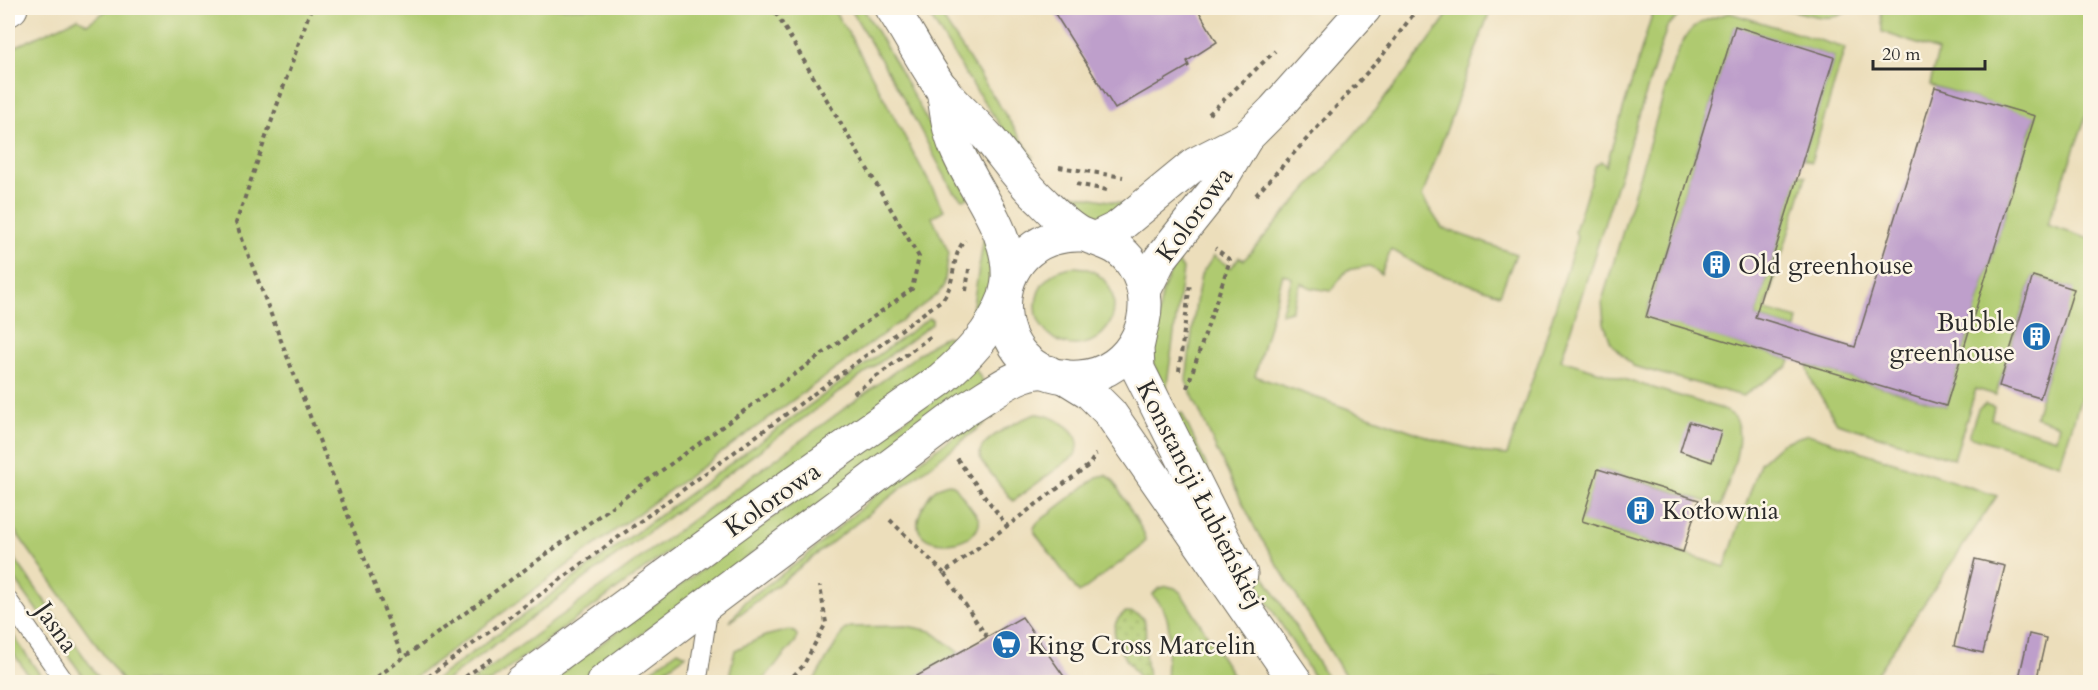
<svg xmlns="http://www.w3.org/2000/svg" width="2098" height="690" viewBox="0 0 2098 690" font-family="Cardo,serif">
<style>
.grass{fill:#afca70;stroke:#6d7a4e;stroke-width:1.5}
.garden{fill:url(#garden-dots);stroke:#6d7a4e;stroke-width:1.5}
.building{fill:#be9fcb}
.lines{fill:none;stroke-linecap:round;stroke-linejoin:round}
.lane-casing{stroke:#6f6a5d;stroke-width:20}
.street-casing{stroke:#6f6a5d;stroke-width:35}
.path{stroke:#6f6a5d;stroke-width:4;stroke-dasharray:4.5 4.5;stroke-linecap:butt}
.lane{stroke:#fff;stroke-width:18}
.street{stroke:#fff;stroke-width:33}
.labels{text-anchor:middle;stroke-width:5;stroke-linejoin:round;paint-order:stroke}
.street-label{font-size:26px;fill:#2b2b2b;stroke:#fcf5e5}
.poi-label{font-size:26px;fill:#2b2b2b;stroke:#fcf5e5;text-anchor:start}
</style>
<defs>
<pattern id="garden-dots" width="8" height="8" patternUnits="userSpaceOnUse" patternTransform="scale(1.5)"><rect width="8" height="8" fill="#afca70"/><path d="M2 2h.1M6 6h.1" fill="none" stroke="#8fa45c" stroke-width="1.8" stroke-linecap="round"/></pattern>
</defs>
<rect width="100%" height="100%" fill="#fcf5e5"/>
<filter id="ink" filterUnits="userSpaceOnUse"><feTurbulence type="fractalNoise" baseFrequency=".0167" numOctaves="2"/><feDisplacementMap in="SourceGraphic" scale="12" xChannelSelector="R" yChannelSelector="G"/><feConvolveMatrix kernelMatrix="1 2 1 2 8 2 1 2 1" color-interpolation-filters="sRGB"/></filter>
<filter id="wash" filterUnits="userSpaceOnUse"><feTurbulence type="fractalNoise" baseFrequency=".008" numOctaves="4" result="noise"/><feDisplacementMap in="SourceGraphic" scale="24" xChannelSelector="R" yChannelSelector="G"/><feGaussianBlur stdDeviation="1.35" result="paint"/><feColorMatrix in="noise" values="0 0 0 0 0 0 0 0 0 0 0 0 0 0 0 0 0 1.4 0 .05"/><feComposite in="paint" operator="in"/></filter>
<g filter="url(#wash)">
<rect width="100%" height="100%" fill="#ecdebb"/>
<g class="grass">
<path d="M110,8H832L851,37L944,210L932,217L949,253L944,285L938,294L408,682H123L8,521V50L78,18L87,24Z"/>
<path d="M850,8H863L898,67L969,198L963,199L953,191L900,92Z"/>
<path d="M925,8H936L1033,157L1025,162L966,75Z"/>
<path d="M1452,8H1491L1422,197L1442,228L1516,254L1500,294L1426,270L1391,249L1381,274L1370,266L1347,270L1331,291L1312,288L1301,283L1291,311L1281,314L1292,278L1283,274L1255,376L1437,440L1487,453L1507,455L1543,348L1577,237L1575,231L1595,166L1601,161L1606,166L1654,8H1687L1667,27L1561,360L1719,408C1723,410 1729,412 1732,415C1750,433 1727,485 1721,506L1599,469L1582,520L1725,567L1760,463L1782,443L1808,434L1997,496L1871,682H1349L1256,530L1217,451L1186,381L1196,302L1201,275L1214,256L1231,268L1239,257L1244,260C1315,178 1392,98 1452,8Z"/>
<path d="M1783,8H1851C1834,26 1805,13 1783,8Z"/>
<path d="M1881,8H2090V105L2047,225L2090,239V369L2060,464L1969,436L1978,409L1985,404L1994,407L1991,419L2056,439L2059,425L2035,417L2073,288L2033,276L1996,395L1976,389L1954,459L1837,423L1811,380L1807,365L1946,406L2035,117L1930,85L1938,51L1882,32Z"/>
<path d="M1730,13L1845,48L1811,162L1803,158L1834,57L1735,27L1646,316L1791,360L1787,367L1743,396L1633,366L1611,343L1604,323L1602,301L1674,60C1689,26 1694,22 1730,13Z"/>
<path d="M1798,174L1806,176L1765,310L1798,319L1796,329L1755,317Z"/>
<path d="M1058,191L1119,203L1126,206C1089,225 1079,215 1049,192Z"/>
<path d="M984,237L991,243L993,295L972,324L971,317Z"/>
<path d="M1176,259L1183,269L1166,391L1152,362V355L1162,293Z"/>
<circle cx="1075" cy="306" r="39"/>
<path d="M929,318L932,319V324L444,682H432Z"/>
<path d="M946,336L954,339L960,344L831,442L754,489L490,682H471L938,340Z"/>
<path d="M974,367L985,384L576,682H549L878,440Z"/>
<path d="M997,403L998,409L995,415L730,622L745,601L804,558L878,493Z"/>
<path d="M1182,413L1239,536L1330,682H1317L1230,542L1172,417Z"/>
<path d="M1036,414C1054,414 1090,435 1074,456L1013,501L981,461C980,455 979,452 982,447C990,435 1023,418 1036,414Z"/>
<path d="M1106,475L1113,480L1144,533L1145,541L1140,548L1079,593L1035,533L1034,528L1037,523L1097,477Z"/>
<path d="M949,483L955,486L979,519C984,550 892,557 925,503C930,493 938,485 949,483Z"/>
<path d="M8,549L102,682H87L8,569Z"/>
<path d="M1167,586L1175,588L1181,593L1237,682H1167C1163,649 1181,621 1152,595L1158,589Z"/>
<path d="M907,626L931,631L959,653L906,682H813L844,630L851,627Z"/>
<path d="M8,628L45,682H33L8,645Z"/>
<path d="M789,630L794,632L797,635L796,641L761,682H728L735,650L765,636Z"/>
<path d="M678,651L686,655L648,682H635Z"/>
</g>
<path class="garden" d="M1126,612C1151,612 1145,630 1145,648C1145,660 1147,671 1149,682H1143C1130,665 1097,629 1126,612Z"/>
<g id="blocks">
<g class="building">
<path d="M1054,8H1197L1217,42L1187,61L1189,66L1115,109L1052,9Z"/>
<path d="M1735,26L1834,57L1755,317L1855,347L1935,87L2035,116L1946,406L1646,317Z"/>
<path d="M2033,276L2074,289L2040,398L1999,386Z"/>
<path d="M1689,422L1721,431L1712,462L1680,451Z"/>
<path d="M1598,469L1699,500L1683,552L1582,521Z"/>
<path d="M1975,559L2005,566L1983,653L1954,646Z"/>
<path d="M1022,617L1068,682H906L987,637Z"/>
<path d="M2029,634L2046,638L2036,682H2018Z"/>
</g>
</g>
</g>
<g filter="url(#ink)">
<use href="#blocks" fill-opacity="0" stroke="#6f6a5d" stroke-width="1.5"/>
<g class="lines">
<defs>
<g id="lane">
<path d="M8,600L65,682"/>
<path d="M696,682L699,672L709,604"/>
</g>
<g id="street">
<path d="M892,8C909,34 924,64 942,89C957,108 977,124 992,142C1008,162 1023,184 1042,201C1053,212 1070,230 1084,235C1105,243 1120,245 1133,265C1163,310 1134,374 1079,377C981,383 977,230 1083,235"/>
<path d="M8,10L11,8"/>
<path d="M943,89C946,109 948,130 956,148C974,192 1011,230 1008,280"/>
<path d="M1096,238L1117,228L1195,164L1246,138"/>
<path d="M1144,291L1160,259L1215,190L1246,138L1274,110L1365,8"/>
<path d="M1140,334L1137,348L1138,369L1241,574"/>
<path d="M1063,376L1089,392L1110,413L1296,682"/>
<path d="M521,682L758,508L940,380C967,357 991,333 1004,299"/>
<path d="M603,682L967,408C992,394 1019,369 1048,372"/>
</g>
</defs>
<use href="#lane" class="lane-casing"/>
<use href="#street" class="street-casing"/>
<g class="path">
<path d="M311,8L236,223L403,659"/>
<path d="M1209,114L1275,51"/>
<path d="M1059,167L1123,177"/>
<path d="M1076,184L1107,190"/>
<path d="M1256,195L1382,56L1418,8"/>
<path d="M966,291L969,269"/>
<path d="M1179,371L1190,283"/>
<path d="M1187,388L1230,260L1215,248"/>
<path d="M854,393L930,337"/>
<path d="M957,459L1007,526"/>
<path d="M890,520L944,573"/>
<path d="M987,637L944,573L1089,465L1096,454"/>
<path d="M370,682L912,289L919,257L773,8"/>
<path d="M421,682L943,299C957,281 950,257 965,240"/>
<path d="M458,682L492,658"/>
<path d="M787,682L803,666L826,623L820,586"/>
</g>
<use href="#lane" class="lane"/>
<use href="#street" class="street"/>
</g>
</g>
<defs>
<symbol id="building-disc" viewBox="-11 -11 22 22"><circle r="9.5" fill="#1f6fb2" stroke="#fcf5e5"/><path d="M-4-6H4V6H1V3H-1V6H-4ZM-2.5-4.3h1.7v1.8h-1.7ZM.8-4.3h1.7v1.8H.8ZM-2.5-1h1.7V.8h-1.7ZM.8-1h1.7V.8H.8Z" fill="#fff"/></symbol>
<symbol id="supermarket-disc" viewBox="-11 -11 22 22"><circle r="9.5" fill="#1f6fb2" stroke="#fcf5e5"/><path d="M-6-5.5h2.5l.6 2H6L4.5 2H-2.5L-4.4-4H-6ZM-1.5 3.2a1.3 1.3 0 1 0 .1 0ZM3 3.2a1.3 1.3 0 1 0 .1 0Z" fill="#fff"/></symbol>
</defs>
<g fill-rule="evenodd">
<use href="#building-disc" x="1700" y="248" width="33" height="33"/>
<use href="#building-disc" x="2020" y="320" width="33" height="33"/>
<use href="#building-disc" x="1624" y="494" width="33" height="33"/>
<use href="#supermarket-disc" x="990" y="628" width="33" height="33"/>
</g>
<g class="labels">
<g class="street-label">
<text transform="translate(1194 214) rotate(-54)" y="9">Kolorowa</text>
<text transform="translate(1201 494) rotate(63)" y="9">Konstancji Łubieńskiej</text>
<text transform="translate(772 499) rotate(-35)" y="9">Kolorowa</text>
<text transform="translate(57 627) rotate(55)" y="9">Jasna</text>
</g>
<g class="poi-label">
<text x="1738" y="274">Old greenhouse</text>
<text x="2015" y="331" text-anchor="end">Bubble<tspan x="2015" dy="30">greenhouse</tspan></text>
<text x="1662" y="519">Kotłownia</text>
<text x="1028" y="654">King Cross Marcelin</text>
</g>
</g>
<rect width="2098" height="690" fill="none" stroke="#fcf5e5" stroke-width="30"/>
<path d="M1873 60v9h112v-9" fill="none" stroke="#2b2b2b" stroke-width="3"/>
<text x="1882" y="60" font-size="18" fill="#2b2b2b" stroke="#fcf5e5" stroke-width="4.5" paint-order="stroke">20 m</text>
</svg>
